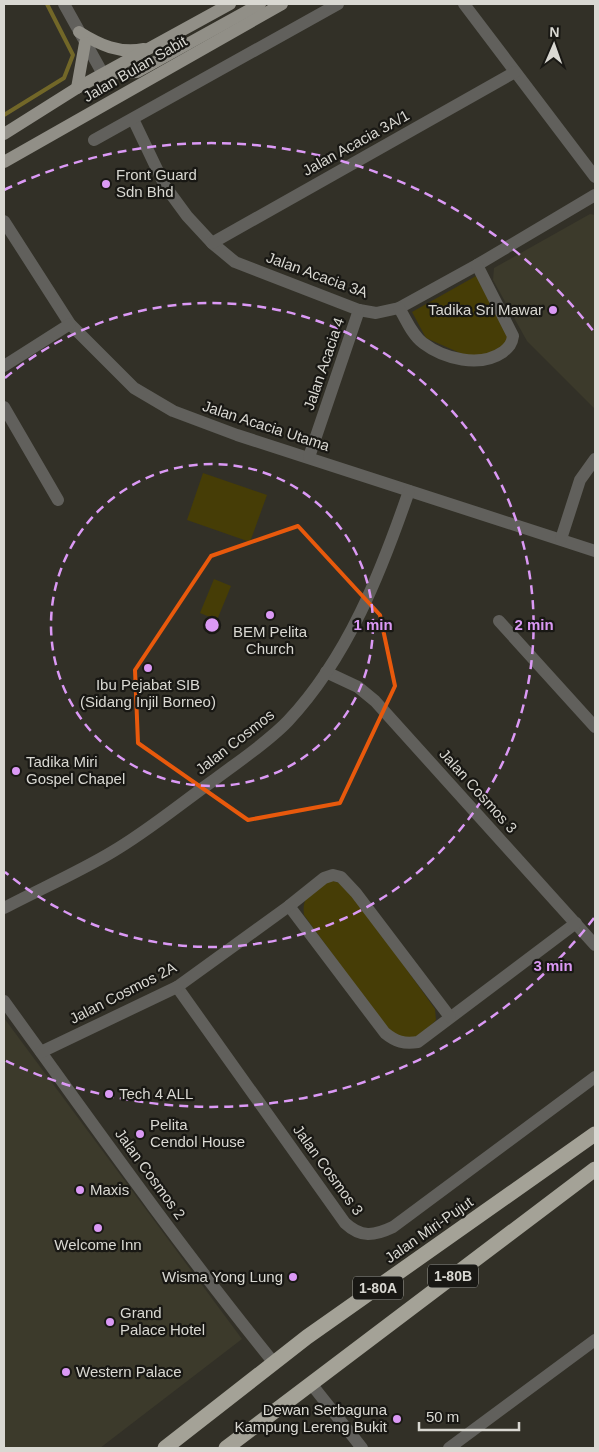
<svg xmlns="http://www.w3.org/2000/svg" width="599" height="1452" viewBox="0 0 599 1452" font-family="Helvetica,sans-serif">
<style>
.built{fill:#3c3a2b}
.green{fill:#463d06}
.lines{fill:none;stroke-linecap:round;stroke-linejoin:round}
.stream{stroke:#726728;stroke-width:4}
.minor{stroke:#61605c;stroke-width:12}
.major{stroke:#918f87;stroke-width:12}
.highway{stroke:#a4a297;stroke-width:15}
.marked{fill:none;stroke:#e8590c;stroke-width:4;stroke-linejoin:round}
.ring{fill:none;stroke:#db99f5;stroke-width:2.5;stroke-dasharray:9 6}
.poi-dot{fill:#db99f5;stroke:#191814;stroke-width:2}
.labels{text-anchor:middle;stroke-width:4.5;stroke-linejoin:round;paint-order:stroke}
.shield{fill:#191814;stroke:#9f9e99;stroke-width:1}
.shield-label{font-size:14px;font-weight:bold;fill:#d9d8d2}
.street-label{font-size:15px;fill:#d9d8d2;stroke:#191814}
.poi-label{font-size:15px;fill:#d9d8d2;stroke:#191814;text-anchor:start}
.centre{fill:#db99f5;stroke:#191814;stroke-width:2.5}
.ring-label{font-size:15px;text-anchor:middle;font-weight:bold;fill:#db99f5;stroke:#191814;stroke-width:4.5;stroke-linejoin:round;paint-order:stroke}
</style>
<rect width="100%" height="100%" fill="#323027"/>
<g class="built">
<path d="M590,214L595,215V409L527,341L493,280L494,268Z"/>
<path d="M4,1018L242,1339L100,1448H4Z"/>
</g>
<g class="green">
<path d="M476,276L509,332V342L487,355L469,357L426,338L412,312Z"/>
<path d="M203,473L267,495L250,542L187,520Z"/>
<path d="M214,579L231,586L217,620L200,613Z"/>
<path d="M331,880L345,885L352,893L435,1009L436,1020C419,1038 409,1046 387,1029L304,915C301,894 315,891 331,880Z"/>
</g>
<g class="lines">
<path class="stream" d="M4,115L64,78L73,55L47,4"/>
<g class="minor">
<path d="M64,4L103,74"/>
<path d="M464,4L595,177"/>
<path d="M133,119L165,186L187,216L212,243L235,262L359,310L376,313L399,308L477,265L595,195"/>
<path d="M94,140L338,4"/>
<path d="M4,221L70,324L134,388L173,411L237,435L595,551"/>
<path d="M212,243L515,72"/>
<path d="M399,308C406,319 412,335 423,343C444,359 480,368 503,352C509,347 512,344 513,336L477,265"/>
<path d="M4,366L70,324"/>
<path d="M4,407L58,500"/>
<path d="M309,457L359,310"/>
<path d="M561,539L580,480L595,459"/>
<path d="M499,621L595,727"/>
<path d="M326,672L358,687L375,701L595,945"/>
<path d="M289,906L385,1033C396,1042 404,1044 418,1042L576,923"/>
<path d="M4,908C40,889 77,873 112,852C148,831 180,804 214,780C239,761 267,743 288,721C348,657 381,572 409,491"/>
<path d="M177,987L345,1223C361,1238 374,1236 393,1227L595,1077"/>
<path d="M4,1001C92,1123 179,1246 274,1363"/>
<path d="M41,1052L177,987L289,906L324,878L333,875L341,877L356,893L450,1017"/>
<path d="M312,1385L362,1448"/>
<path d="M449,1448L595,1340"/>
</g>
<g class="major">
<path d="M79,32C100,45 119,54 144,49"/>
<path d="M106,74L137,72L260,4"/>
<path d="M77,88L85,43"/>
<path d="M4,134L77,88L230,4"/>
<path d="M4,162L282,4"/>
</g>
<g class="highway">
<path d="M165,1448L307,1337L595,1134"/>
<path d="M226,1448L595,1169"/>
</g>
</g>
<path class="marked" d="M298,526L380,615L395,686L340,803L248,820L138,743L135,670L211,556Z"/>
<g class="ring">
<circle cx="212" cy="625" r="161"/>
<path d="M5 378A322 322 0 1 1 5 872"/>
<path d="M594 918A482 482 0 0 1 4 1060M4 190A482 482 0 0 1 594 332"/>
</g>
<g class="poi-dot">
<circle cx="106" cy="184" r="5"/>
<circle cx="553" cy="310" r="5"/>
<circle cx="270" cy="615" r="5"/>
<circle cx="148" cy="668" r="5"/>
<circle cx="16" cy="771" r="5"/>
<circle cx="109" cy="1094" r="5"/>
<circle cx="140" cy="1134" r="5"/>
<circle cx="80" cy="1190" r="5"/>
<circle cx="98" cy="1228" r="5"/>
<circle cx="293" cy="1277" r="5"/>
<circle cx="110" cy="1322" r="5"/>
<circle cx="66" cy="1372" r="5"/>
<circle cx="397" cy="1419" r="5"/>
</g>
<g class="labels">
<g class="shield">
<rect x="428" y="1264.5" width="50" height="23" rx="4"/>
<rect x="353" y="1276.5" width="50" height="23" rx="4"/>
</g>
<g class="shield-label">
<text x="453" y="1281">1-80B</text>
<text x="378" y="1293">1-80A</text>
</g>
<g class="street-label">
<text transform="translate(135 69) rotate(-30)" y="5">Jalan Bulan Sabit</text>
<text transform="translate(356 143) rotate(-29)" y="5">Jalan Acacia 3A/1</text>
<text transform="translate(317 275) rotate(20)" y="5">Jalan Acacia 3A</text>
<text transform="translate(324 364) rotate(-71)" y="5">Jalan Acacia 4</text>
<text transform="translate(266 426) rotate(18)" y="5">Jalan Acacia Utama</text>
<text transform="translate(235 742) rotate(-38)" y="5">Jalan Cosmos</text>
<text transform="translate(478 791) rotate(48)" y="5">Jalan Cosmos 3</text>
<text transform="translate(123 993) rotate(-27)" y="5">Jalan Cosmos 2A</text>
<text transform="translate(328 1170) rotate(54)" y="5">Jalan Cosmos 3</text>
<text transform="translate(150 1174) rotate(54)" y="5">Jalan Cosmos 2</text>
<text transform="translate(429 1230) rotate(-35)" y="5">Jalan Miri-Pujut</text>
</g>
<g class="poi-label">
<text x="116" y="180">Front Guard<tspan x="116" dy="17">Sdn Bhd</tspan></text>
<text x="543" y="315" text-anchor="end">Tadika Sri Mawar</text>
<text x="270" y="637" text-anchor="middle">BEM Pelita<tspan x="270" dy="17">Church</tspan></text>
<text x="148" y="690" text-anchor="middle">Ibu Pejabat SIB<tspan x="148" dy="17">(Sidang Injil Borneo)</tspan></text>
<text x="26" y="767">Tadika Miri<tspan x="26" dy="17">Gospel Chapel</tspan></text>
<text x="119" y="1099">Tech 4 ALL</text>
<text x="150" y="1130">Pelita<tspan x="150" dy="17">Cendol House</tspan></text>
<text x="90" y="1195">Maxis</text>
<text x="98" y="1250" text-anchor="middle">Welcome Inn</text>
<text x="283" y="1282" text-anchor="end">Wisma Yong Lung</text>
<text x="120" y="1318">Grand<tspan x="120" dy="17">Palace Hotel</tspan></text>
<text x="76" y="1377">Western Palace</text>
<text x="387" y="1415" text-anchor="end">Dewan Serbaguna<tspan x="387" dy="17">Kampung Lereng Bukit</tspan></text>
</g>
</g>
<circle cx="212" cy="625" r="8" class="centre"/>
<g class="ring-label">
<text x="373" y="630">1 min</text>
<text x="534" y="630">2 min</text>
<text x="553" y="971">3 min</text>
</g>
<rect width="599" height="1452" fill="none" stroke="#d9d8d2" stroke-width="10"/>
<g transform="translate(554 45) rotate(2)" stroke="#191814" stroke-width="4" paint-order="stroke">
<path d="M0-4L9 19L0 12L-9 19Z" fill="#d9d8d2"/>
<text y="-8" font-size="14" font-weight="bold" text-anchor="middle" fill="#d9d8d2">N</text>
</g>
<path d="M419 1422v8h100v-8" fill="none" stroke="#d9d8d2" stroke-width="2.5"/>
<text x="426" y="1422" font-size="15" fill="#d9d8d2" stroke="#191814" stroke-width="4" paint-order="stroke">50 m</text>
</svg>
